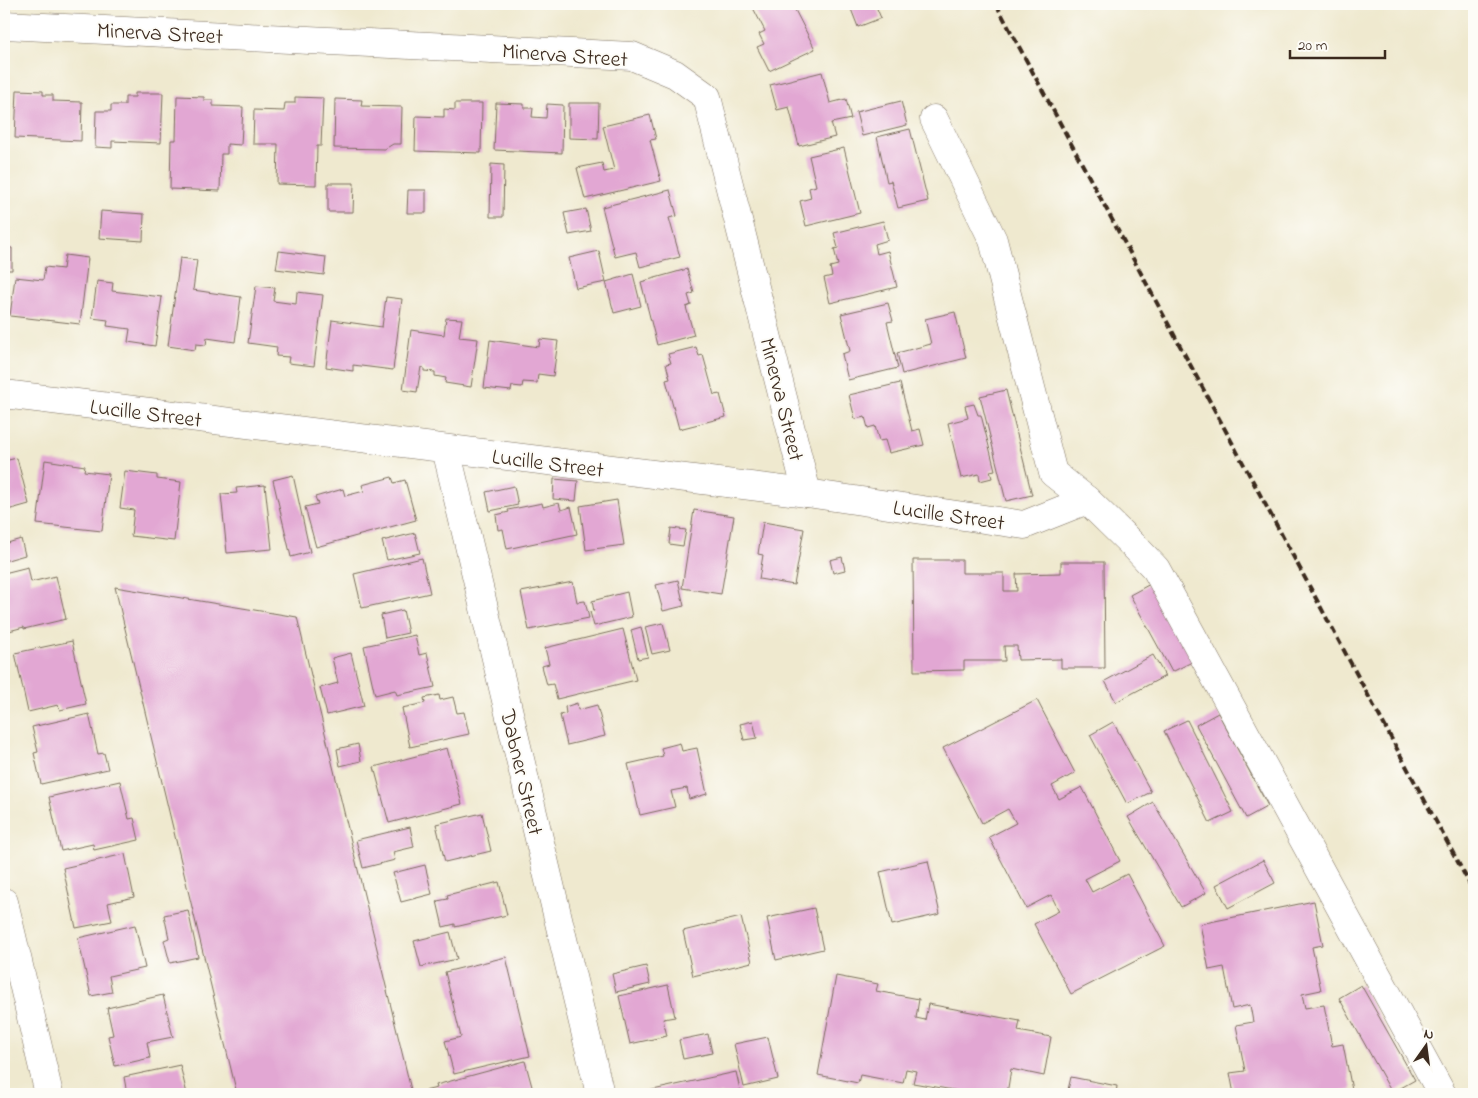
<svg xmlns="http://www.w3.org/2000/svg" width="1478" height="1098" viewBox="0 0 1478 1098" font-family="'Indie Flower',sans-serif">
<style>
.building{fill:#e2a7d3}
.lines{fill:none;stroke-linecap:round;stroke-linejoin:round}
.street-casing{stroke:#7a6d5c;stroke-width:29}
.street{stroke:#fff;stroke-width:28}
.rail{stroke:#3b2a1e;stroke-width:4;stroke-dasharray:8 4;stroke-linecap:butt}
.labels{text-anchor:middle;stroke-width:4;stroke-linejoin:round;paint-order:stroke}
.street-label{font-size:22px;fill:#3b2a1e;stroke:#fdfcf7}
</style>
<rect width="100%" height="100%" fill="#fdfcf7"/>
<filter id="ink" filterUnits="userSpaceOnUse"><feTurbulence type="fractalNoise" baseFrequency=".02" numOctaves="2"/><feDisplacementMap in="SourceGraphic" scale="10" xChannelSelector="R" yChannelSelector="G"/><feConvolveMatrix kernelMatrix="1 2 1 2 8 2 1 2 1" color-interpolation-filters="sRGB"/></filter>
<filter id="wash" filterUnits="userSpaceOnUse"><feTurbulence type="fractalNoise" baseFrequency=".0096" numOctaves="4" result="noise"/><feDisplacementMap in="SourceGraphic" scale="20" xChannelSelector="R" yChannelSelector="G"/><feGaussianBlur stdDeviation="1.12" result="paint"/><feColorMatrix in="noise" values="0 0 0 0 0 0 0 0 0 0 0 0 0 0 0 0 0 1.4 0 .05"/><feComposite in="paint" operator="in"/></filter>
<g filter="url(#wash)">
<rect width="100%" height="100%" fill="#efe9cf"/>
<g id="blocks">
<g class="building">
<path d="M751,4H792L815,49L769,71L757,47L764,44L759,34L765,31Z"/>
<path d="M849,4H875L881,18L858,27Z"/>
<path d="M822,72L830,103L846,99L851,119L831,123L835,137L799,146L789,107L777,110L770,85Z"/>
<path d="M17,90L43,91V95H53V101L82,102L81,141L15,138Z"/>
<path d="M135,93H163L161,143L112,141V148L95,147L96,111H111V105H125V97H135Z"/>
<path d="M177,96L204,97V100H213V106L243,107L241,145L227,144V154H221L220,191L170,189L171,140H176Z"/>
<path d="M295,97L323,98L321,146H317L316,185L277,184L278,144H253L254,110L284,111L285,103H295Z"/>
<path d="M335,99L362,100L361,106L402,107L401,144H393L385,149L334,148Z"/>
<path d="M901,101L907,125L862,136L856,112Z"/>
<path d="M455,103H482L481,153L415,151L416,116L444,117V109L455,110Z"/>
<path d="M496,103L524,104V108H533L532,117L546,118L547,104L563,105L562,153L494,150Z"/>
<path d="M569,103H599L598,139L569,138Z"/>
<path d="M650,115L656,139L650,140L661,181L585,199L577,168L602,163L604,172L614,170L603,126Z"/>
<path d="M910,129L928,201L898,208L891,181L887,182L877,137Z"/>
<path d="M844,148L860,213L806,226L800,201L811,198L809,188L816,186L809,156Z"/>
<path d="M491,164L504,165L503,217H490Z"/>
<path d="M328,183H354L353,212H328Z"/>
<path d="M408,190H426V213H407Z"/>
<path d="M670,190L677,216L669,218L680,257L640,267L636,252L615,257L602,207Z"/>
<path d="M586,209L591,231L569,235L564,213Z"/>
<path d="M101,211L144,214L143,241L99,238Z"/>
<path d="M883,221L888,240L875,244L877,254L888,251L897,287L830,303L824,278L832,276L830,267L838,265L834,249L838,248L834,233Z"/>
<path d="M4,247L12,248V270H4Z"/>
<path d="M279,251L326,257L324,275L276,269Z"/>
<path d="M599,251L606,282L576,288L569,258Z"/>
<path d="M65,255L88,258L80,324L10,316L15,277L43,280L45,267L63,269Z"/>
<path d="M180,258L197,260L193,290L241,297L235,342L207,338L206,345L196,344L195,350L168,346Z"/>
<path d="M687,269L694,293L688,295L691,305L686,307L694,335L657,345L641,282Z"/>
<path d="M633,274L641,306L614,313L606,282Z"/>
<path d="M97,281L113,283L112,291L162,297L155,346L128,342L130,329L107,326L108,320L92,318Z"/>
<path d="M256,286L275,288L273,301L296,304L297,292L323,295L314,366L288,363L289,357L276,356L277,347L248,343Z"/>
<path d="M386,297L402,299L393,370L353,365V371L326,367L332,320L382,327Z"/>
<path d="M888,303L893,321L887,322L898,368L848,380L842,354L850,351L841,314Z"/>
<path d="M955,312L966,358L902,374L897,353L931,344L925,319Z"/>
<path d="M446,318L462,319L459,337L478,339L471,387L445,383L446,378L435,376V372L424,371V368L421,367L417,392L403,390L411,330L444,335Z"/>
<path d="M540,339L558,341L553,376L538,374L537,383L523,382L522,387L512,386L511,391L484,388L490,340L539,347Z"/>
<path d="M696,347L699,356L703,355L714,395L720,394L726,417L679,429L666,380L670,379L666,364L671,363L668,354Z"/>
<path d="M900,383L912,431L920,429L924,445L889,453L885,440L879,441L875,426L868,428L865,417L855,419L849,395Z"/>
<path d="M1006,390L1032,495L1006,501L980,396Z"/>
<path d="M974,404L978,415H981L995,470L990,471L992,478L980,481L979,474L961,478L948,423L968,418L965,406Z"/>
<path d="M17,458L29,504L4,511V461Z"/>
<path d="M45,460L85,466L84,471L109,474L102,531L37,524Z"/>
<path d="M125,471L157,475V479L181,482L174,541L131,536L134,510L120,508Z"/>
<path d="M293,475L310,552L291,557L273,480Z"/>
<path d="M392,477L394,483L405,480L416,520L316,547L305,507L318,504L315,497L343,489L345,496L364,491L362,485Z"/>
<path d="M554,479L578,481L576,501L553,499Z"/>
<path d="M265,485L272,549L227,553L221,494L237,493L236,488Z"/>
<path d="M514,486L518,505L490,511L486,492Z"/>
<path d="M617,500L624,545L586,550L580,506Z"/>
<path d="M542,503L543,507L559,503L561,510L571,507L577,534L507,549L503,529L498,530L496,515L509,512L508,510Z"/>
<path d="M694,510L734,516L721,594L682,588Z"/>
<path d="M763,522L804,529L794,585L759,579L763,555L758,554Z"/>
<path d="M671,528L686,530L683,546L669,544Z"/>
<path d="M415,533L420,553L387,560L382,541Z"/>
<path d="M21,539L25,555L4,561V544Z"/>
<path d="M842,557L845,570L833,573L830,560Z"/>
<path d="M422,558L430,593L362,608L354,574Z"/>
<path d="M913,560H962V573H1004V591H1017L1016,574L1061,573V562H1104L1105,668H1061V659L1018,660L1017,646H1004L1005,661H964V670L914,671Z"/>
<path d="M28,567L31,582L56,576L66,619L24,629V627L9,631L4,609V573Z"/>
<path d="M678,580L684,606L663,611L656,585Z"/>
<path d="M573,582L577,602L585,601L589,618L529,630L521,592Z"/>
<path d="M1152,583L1194,661L1172,672L1130,595Z"/>
<path d="M115,587L297,617L412,1094H237Z"/>
<path d="M627,592L632,617L594,626L590,612L594,611L592,601Z"/>
<path d="M403,610L408,633L385,638L381,615Z"/>
<path d="M663,623L670,650L652,654L645,627Z"/>
<path d="M641,627L648,657L638,659L631,630Z"/>
<path d="M623,629L636,680L557,699L553,684L547,685L542,666L549,664L545,648Z"/>
<path d="M415,635L419,655L427,653L435,687L397,695L395,690L375,695L364,646Z"/>
<path d="M72,641L86,704L60,710L58,705L28,712L15,653Z"/>
<path d="M351,653L364,706L327,715L320,688L338,683L332,658Z"/>
<path d="M1153,655L1165,676L1116,702L1105,681Z"/>
<path d="M439,695L440,700L453,697L457,713L464,712L469,734L410,747L402,708L425,703L424,698Z"/>
<path d="M1037,700L1075,773L1052,786L1059,799L1082,787L1120,861L1085,879L1092,892L1127,874L1165,946L1071,994L1034,924L1059,911L1051,895L1026,908L989,837L1016,823L1008,809L982,823L943,748Z"/>
<path d="M577,703L578,710L597,705L605,736L567,745L560,715L566,713L565,707Z"/>
<path d="M1218,713L1268,806L1246,818L1196,725Z"/>
<path d="M89,714L98,754L104,753L108,769L41,784L34,753L38,752L32,727Z"/>
<path d="M1187,720L1233,812L1210,823L1164,731Z"/>
<path d="M753,721L757,738L744,740L740,724Z"/>
<path d="M1113,722L1151,792L1127,804L1090,735Z"/>
<path d="M680,743L682,751L697,748L707,794L689,799L687,788L671,791L675,807L640,815L628,764L663,756L661,748Z"/>
<path d="M358,744L361,761L340,766L337,749Z"/>
<path d="M447,748L462,804L389,823L374,767Z"/>
<path d="M120,781L129,819L134,818L139,840L94,850L93,844L61,851L49,797Z"/>
<path d="M1153,802L1206,893L1181,907L1128,817Z"/>
<path d="M482,813L491,851L445,862L436,824Z"/>
<path d="M410,827L414,847L393,852L395,860L363,868L356,840Z"/>
<path d="M125,854L134,897L108,903L112,921L76,928L63,868Z"/>
<path d="M1263,860L1275,883L1228,908L1216,885Z"/>
<path d="M928,861L940,914L892,925L880,872Z"/>
<path d="M425,865L432,894L401,902L393,873Z"/>
<path d="M499,882L507,915L455,927V924L443,927L437,901L448,899L447,895Z"/>
<path d="M1314,901L1323,945L1312,947L1321,990L1302,994L1305,1008L1324,1005L1332,1046L1343,1044L1352,1090L1330,1094H1234L1230,1073L1245,1071L1236,1025L1253,1022L1250,1005L1232,1009L1224,967L1209,970L1200,924Z"/>
<path d="M814,908L823,949L776,960L767,918Z"/>
<path d="M188,910L198,957L170,963L164,940L169,938L164,915Z"/>
<path d="M741,917L752,962L693,976L683,931Z"/>
<path d="M135,925L145,968L109,976L112,992L91,996L78,938Z"/>
<path d="M450,932L457,959L421,967L414,941Z"/>
<path d="M506,957L530,1056L454,1074L445,1041L461,1037L445,972Z"/>
<path d="M646,966L650,984L616,992L612,974Z"/>
<path d="M836,976L878,984L876,991L919,999L916,1018L925,1020L928,1004L1020,1021L1018,1031L1051,1037L1044,1076L1011,1069L1007,1094H976L913,1083L916,1071L906,1069L903,1083L860,1075L858,1083L818,1075Z"/>
<path d="M668,985L675,1017L663,1019L667,1036L630,1044L619,996Z"/>
<path d="M1361,985L1415,1080L1392,1093L1339,998Z"/>
<path d="M163,995L173,1037L147,1042L150,1058L115,1066L108,1036L113,1035L107,1008Z"/>
<path d="M708,1034L712,1053L683,1059L679,1040Z"/>
<path d="M768,1037L778,1079L744,1087L734,1044Z"/>
<path d="M525,1061L534,1094H420V1092L437,1088L436,1085Z"/>
<path d="M180,1065L187,1094H127L124,1077Z"/>
<path d="M736,1072L741,1094H639V1093Z"/>
<path d="M1071,1077L1117,1086L1116,1094H1067Z"/>
</g>
</g>
</g>
<g filter="url(#ink)">
<use href="#blocks" fill-opacity="0" stroke="#7a6d5c" stroke-width="1"/>
<g class="lines">
<defs>
<g id="street">
<path d="M4,25L632,56L675,74L707,97L807,493"/>
<path d="M934,119L993,240L1053,473L1087,500L1138,550L1156,569L1442,1094"/>
<path d="M4,394L807,493L1024,525L1087,500"/>
<path d="M446,449L600,1094"/>
<path d="M4,902L49,1094"/>
</g>
</defs>
<use href="#street" class="street-casing"/>
<use href="#street" class="street"/>
<path class="rail" d="M996,4L1474,892"/>
</g>
</g>
<g class="labels">
<g class="street-label">
<text transform="translate(160 32) rotate(3)" y="8">Minerva Street</text>
<text transform="translate(565 54) rotate(4)" y="8">Minerva Street</text>
<text transform="translate(783 399) rotate(76)" y="8">Minerva Street</text>
<text transform="translate(146 412) rotate(7)" y="8">Lucille Street</text>
<text transform="translate(548 462) rotate(7)" y="8">Lucille Street</text>
<text transform="translate(949 514) rotate(8)" y="8">Lucille Street</text>
<text transform="translate(523 772) rotate(77)" y="8">Dabner Street</text>
</g>
</g>
<rect width="1478" height="1098" fill="none" stroke="#fdfcf7" stroke-width="20"/>
<g transform="translate(1426 1046) rotate(14)" stroke="#fdfcf7" stroke-width="4" paint-order="stroke">
<path d="M0-4L9 19L0 12L-9 19Z" fill="#3b2a1e"/>
<text y="-8" font-size="14" font-weight="bold" text-anchor="middle" fill="#3b2a1e">N</text>
</g>
<path d="M1290 50v8h95v-8" fill="none" stroke="#3b2a1e" stroke-width="2.5"/>
<text x="1298" y="50" font-size="15" fill="#3b2a1e" stroke="#fdfcf7" stroke-width="4" paint-order="stroke">20 m</text>
</svg>
